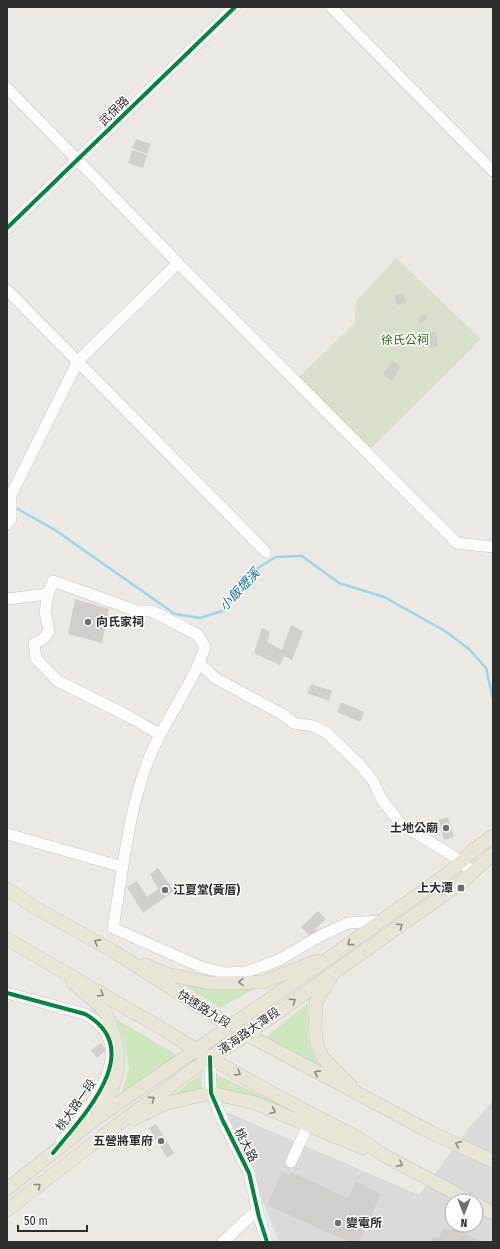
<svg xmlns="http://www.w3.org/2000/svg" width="500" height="1249" viewBox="0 0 500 1249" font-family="'Fira Sans Condensed','Noto Sans TC',sans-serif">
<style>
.industrial{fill:#dcd9db;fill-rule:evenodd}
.green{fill:#cee6be}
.cemetery{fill:#d8e0cc}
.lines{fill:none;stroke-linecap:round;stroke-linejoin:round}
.stream{stroke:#99d6ec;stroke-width:2.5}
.building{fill:#d1cecb}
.minor-casing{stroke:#c5c4c5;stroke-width:12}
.major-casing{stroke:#c6c5c4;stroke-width:14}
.minor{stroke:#fcfcfb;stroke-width:11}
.major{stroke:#e8e4d6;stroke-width:13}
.cycleway-casing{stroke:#fff;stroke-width:6}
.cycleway{stroke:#00873e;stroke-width:4}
.oneway{stroke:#8b8982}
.poi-dot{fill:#706f6e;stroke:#fff;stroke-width:1.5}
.labels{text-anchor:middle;stroke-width:3;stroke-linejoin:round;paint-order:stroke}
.street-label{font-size:12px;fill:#2e2e2e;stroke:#fff}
.park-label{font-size:12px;fill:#2c6e1b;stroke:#fff}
.poi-label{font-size:12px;font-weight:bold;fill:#2e2e2e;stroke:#fff;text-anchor:start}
.water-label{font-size:13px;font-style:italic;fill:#0d6fa3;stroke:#fff}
</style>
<rect width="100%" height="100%" fill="#ece8e4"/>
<path class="industrial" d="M493,1101V1242H279L227,1112L419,1195L468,1129ZM452,1201H476V1225H452Z"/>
<g class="green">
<path d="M182,984L256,988L220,1008Z"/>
<path d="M308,1003C307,1027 305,1042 318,1064L266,1037Z"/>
<path d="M116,1019L177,1055L119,1101L129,1069L124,1041Z"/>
<path d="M202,1073V1089L169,1098Z"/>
<path d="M214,1073L296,1112L249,1097L219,1090Z"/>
</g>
<path class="cemetery" d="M396,258L481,339L369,450L297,379L355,323L356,302Z"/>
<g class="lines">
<path class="stream" d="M14,507L55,530L175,614L200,618L222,611L256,569L276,557L302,556L339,583L384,597L445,631L469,649L486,668L493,699"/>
</g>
<g class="building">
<path d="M136,139L151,144L147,154L132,148Z"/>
<path d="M132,150L147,155L143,168L128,163Z"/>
<path d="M403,293L406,303L397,305L394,296Z"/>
<path d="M424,314L428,318L421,324L418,319Z"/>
<path d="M436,332L438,346L430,348L428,333Z"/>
<path d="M393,361L401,367L392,381L383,374Z"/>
<path d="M75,599L109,609L102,643L68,634Z"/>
<path d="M291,625L303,631L292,660L284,656L280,665L254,653L262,628L270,632L267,642L282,650Z"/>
<path d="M311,684L332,691L329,701L307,693Z"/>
<path d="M341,702L364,712L360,722L337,712Z"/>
<path d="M448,817L454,837L444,840L438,820Z"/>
<path d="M158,868L174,891L143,913L127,887L137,881L147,897L158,889L150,874Z"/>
<path d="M318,911L326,919L315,929L319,932L312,938L301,927Z"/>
<path d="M101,1043L106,1050L97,1058L91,1050Z"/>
<path d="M156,1124L174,1153L167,1158L149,1128Z"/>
<path d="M282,1172L290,1175L291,1172L348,1198L356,1182L381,1194L359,1242H350L267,1205Z"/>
<path d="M453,1227L482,1242H431L434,1236L438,1238L444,1228L451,1231Z"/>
</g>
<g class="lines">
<defs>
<g id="minor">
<path d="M331,7L493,171"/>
<path d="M7,88L178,263L457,543L493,547"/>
<path d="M7,228L235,7"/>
<path d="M7,290L266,552"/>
<path d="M7,524L11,519V495L78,361L178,263"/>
<path d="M48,594L45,612L49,631L44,638L34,644L36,659L58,681L130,717L159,734"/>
<path d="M7,599L48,594L53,581L137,611H152L198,635L205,647C192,686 166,718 150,756C128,810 123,870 113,928L201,967L225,973L246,972L279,960L320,936L348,923L380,921"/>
<path d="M200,664L215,678L282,714L294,723L313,726L327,733L360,765L373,781L382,800L401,824L461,861L472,873"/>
<path d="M7,834L123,867"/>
<path d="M7,993L85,1014C145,1048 88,1108 61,1142"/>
<path d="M210,1057L211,1093L223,1121L249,1173L259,1217L267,1242"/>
<path d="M291,1162L308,1125"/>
<path d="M223,1242L257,1210"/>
</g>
<g id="major">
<path d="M7,889L34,907L113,951L231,1026L432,1133L493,1161"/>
<path d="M7,939L166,1031L196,1050L268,1091L358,1138L385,1156L470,1201"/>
<path d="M145,965L167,974L209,983L263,982L317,961"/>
<path d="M332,975L316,1002L315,1029L317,1044L323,1058L350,1085"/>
<path d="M73,983C83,992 97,1002 105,1012C109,1017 110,1024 112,1030C125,1061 115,1087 99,1115"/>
<path d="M134,1119L167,1103L211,1093L255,1103L363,1148"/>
<path d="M7,1189L97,1118L332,956L451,871L475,849L493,836"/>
<path d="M476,1204L493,1213"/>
<path d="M7,1210L117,1125L210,1057L236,1042L462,882L493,854"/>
</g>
</defs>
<use href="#minor" class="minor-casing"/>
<use href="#major" class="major-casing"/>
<use href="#minor" class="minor"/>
<use href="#major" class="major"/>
<defs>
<g id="cycleway">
<path d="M7,228L235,7"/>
<path d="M7,993L85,1014C149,1050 81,1118 53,1153"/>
<path d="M210,1057L211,1093L223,1121L249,1173L259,1217L267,1242"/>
</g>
</defs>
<use href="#cycleway" class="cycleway-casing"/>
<use href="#cycleway" class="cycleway"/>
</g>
<defs><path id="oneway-chevron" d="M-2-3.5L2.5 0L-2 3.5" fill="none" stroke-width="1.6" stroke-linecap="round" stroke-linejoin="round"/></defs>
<g class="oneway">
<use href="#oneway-chevron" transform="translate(400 926) rotate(-35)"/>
<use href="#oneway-chevron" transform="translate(97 942) rotate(-151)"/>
<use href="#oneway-chevron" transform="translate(350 943) rotate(144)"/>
<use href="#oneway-chevron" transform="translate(241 982) rotate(179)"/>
<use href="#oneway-chevron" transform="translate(101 994) rotate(30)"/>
<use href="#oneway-chevron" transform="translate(293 1001) rotate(-36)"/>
<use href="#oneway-chevron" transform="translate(238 1073) rotate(30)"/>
<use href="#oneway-chevron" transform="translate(317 1073) rotate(-152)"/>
<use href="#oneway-chevron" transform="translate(152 1099) rotate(-36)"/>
<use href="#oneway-chevron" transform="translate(273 1111) rotate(23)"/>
<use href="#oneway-chevron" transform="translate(458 1144) rotate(-156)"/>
<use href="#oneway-chevron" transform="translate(400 1164) rotate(28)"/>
<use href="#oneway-chevron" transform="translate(38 1186) rotate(-38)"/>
</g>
<g class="poi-dot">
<circle cx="88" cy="622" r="4"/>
<circle cx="446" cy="828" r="4"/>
<rect x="457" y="884" width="8" height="8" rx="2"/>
<circle cx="165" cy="890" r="4"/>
<circle cx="161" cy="1141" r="4"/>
<circle cx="338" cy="1223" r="4"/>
</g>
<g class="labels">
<g class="street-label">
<text transform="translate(114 111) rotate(-44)" y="4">武保路</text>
<text transform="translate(204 1009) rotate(32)" y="4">快速路九段</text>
<text transform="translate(249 1031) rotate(-35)" y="4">濱海路大潭段</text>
<text transform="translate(76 1105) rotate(-55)" y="4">桃大路一段</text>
<text transform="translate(246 1145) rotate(63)" y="4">桃大路</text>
</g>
<g class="park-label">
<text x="405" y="344">徐氏公祠</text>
</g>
<g class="poi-label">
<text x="96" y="626">向氏家祠</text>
<text x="438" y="832" text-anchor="end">土地公廟</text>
<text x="453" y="892" text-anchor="end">上大潭</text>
<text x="173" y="894">江夏堂(黃厝)</text>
<text x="153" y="1145" text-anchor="end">五營將軍府</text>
<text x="346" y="1227">變電所</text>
</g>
<g class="water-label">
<text transform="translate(239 589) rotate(-47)" y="5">小飯壢溪</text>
</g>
</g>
<rect width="500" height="1249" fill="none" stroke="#2e2e2e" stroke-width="16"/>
<g transform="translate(464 1213) rotate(180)"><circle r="19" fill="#ffffff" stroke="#ababab"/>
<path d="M0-3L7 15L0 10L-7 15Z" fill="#706f6e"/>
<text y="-6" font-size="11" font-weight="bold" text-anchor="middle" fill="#2e2e2e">N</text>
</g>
<path d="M18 1225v6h69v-6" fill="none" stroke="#2e2e2e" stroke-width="2"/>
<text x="24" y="1225" font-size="12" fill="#2e2e2e" stroke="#ffffff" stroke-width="3" paint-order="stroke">50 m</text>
</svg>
